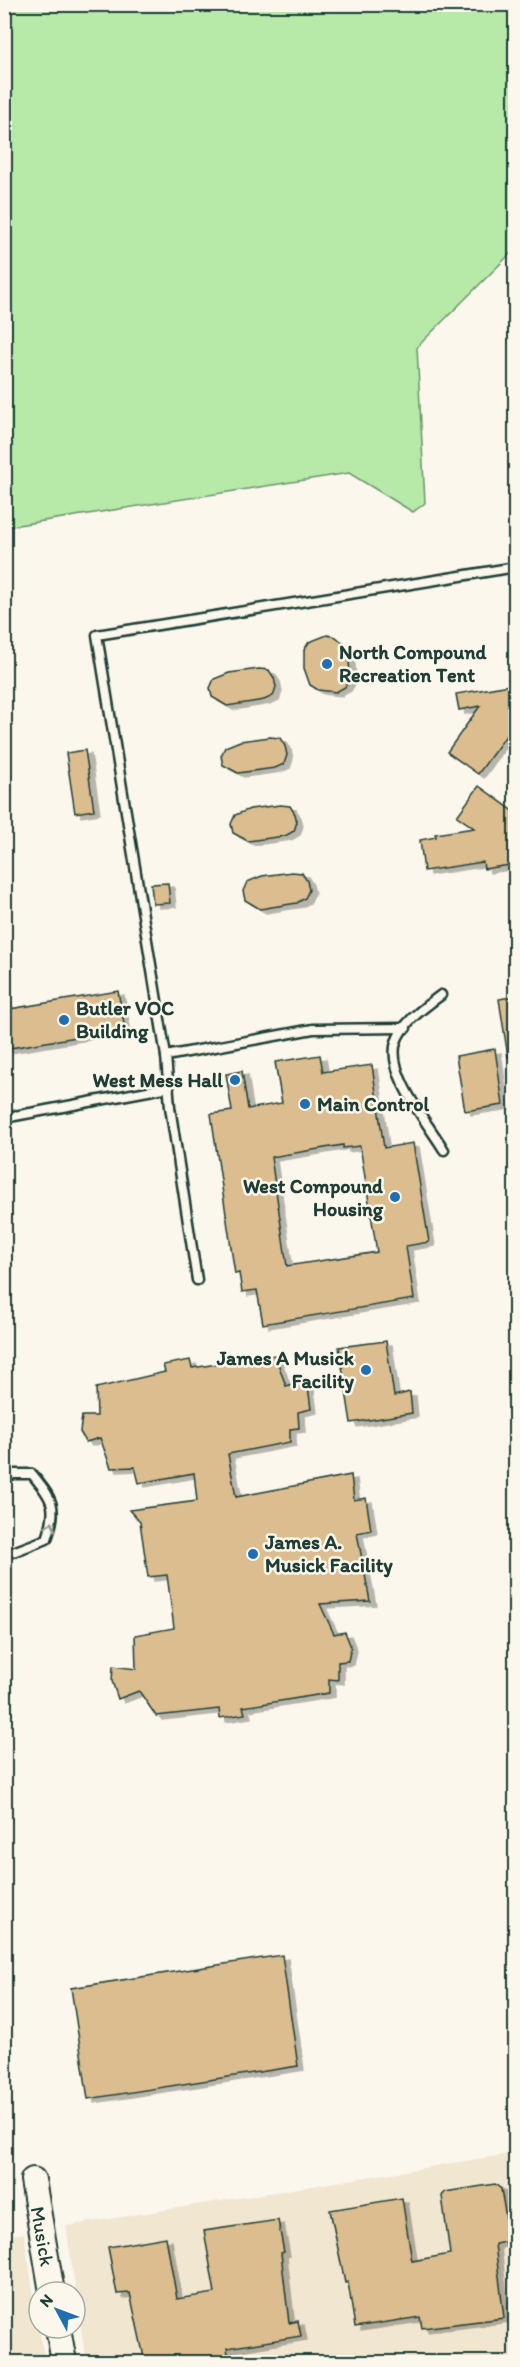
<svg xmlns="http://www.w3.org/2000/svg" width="520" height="2367" viewBox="0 0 520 2367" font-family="Itim,sans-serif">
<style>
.built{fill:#f1e6d0}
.green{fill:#b7e9a9;stroke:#6b936e;stroke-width:1.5}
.building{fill:#dbbd8f;stroke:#1f3d34;stroke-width:1.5;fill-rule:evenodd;filter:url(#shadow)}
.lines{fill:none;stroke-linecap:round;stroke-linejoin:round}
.lane-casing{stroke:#1f3d34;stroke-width:13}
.secondary-casing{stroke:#1f3d34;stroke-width:28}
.lane{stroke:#fbf7ec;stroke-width:8}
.secondary{stroke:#fbf7ec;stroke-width:24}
.oneway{stroke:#8d9a90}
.poi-dot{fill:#1f6fb2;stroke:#fbf7ec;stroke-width:2}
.labels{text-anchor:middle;stroke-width:5;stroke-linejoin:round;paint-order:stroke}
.poi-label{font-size:20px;font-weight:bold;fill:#1f3d34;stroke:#fbf7ec;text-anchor:start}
.street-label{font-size:20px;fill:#1f3d34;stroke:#fbf7ec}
</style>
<defs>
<filter id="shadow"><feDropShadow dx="6" dy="4" stdDeviation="0" flood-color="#0004"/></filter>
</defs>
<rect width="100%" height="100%" fill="#fbf7ec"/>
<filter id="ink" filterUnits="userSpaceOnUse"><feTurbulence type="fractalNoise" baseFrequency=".0167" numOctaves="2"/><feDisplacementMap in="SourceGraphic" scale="12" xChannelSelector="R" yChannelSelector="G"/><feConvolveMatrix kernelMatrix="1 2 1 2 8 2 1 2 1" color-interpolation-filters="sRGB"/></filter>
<g filter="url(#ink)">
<g class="built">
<path d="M515,2153V2362H86L66,2226Z"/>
<path d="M24,2233L39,2328L45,2362H5V2236Z"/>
</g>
<path class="green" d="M5,4L515,5V249L417,347L425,503L413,512L349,473L5,527Z"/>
<g class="building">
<path d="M327,635L336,637L344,644L349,661L350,679L345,687L336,692L318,690L310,685L304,668V650L309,642Z"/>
<path d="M259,669L269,670L274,678L276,687L273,696L264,700L227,706L212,697L210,688L214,679L229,673Z"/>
<path d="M516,684V722L478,774L447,752L480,706L459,710L456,694Z"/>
<path d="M270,737L280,738L285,746L287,755L284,764L275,768L238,773L223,765L221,756L225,747L240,741Z"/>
<path d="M85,750L94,810L75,813L66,753Z"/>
<path d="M479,786L516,813V864L484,869L483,862L424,871L420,840L436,837L435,834L474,828L457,816Z"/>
<path d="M280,805L290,806L295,814L297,822L294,831L285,836L248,841L233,833L231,824L235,815L250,809Z"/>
<path d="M292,872L302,873L307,881L309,890L305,898L297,903L260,909L245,900L243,891L247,882L262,876Z"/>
<path d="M168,883L170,903L153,904L151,884Z"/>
<path d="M118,991L125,1029L4,1049V1010Z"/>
<path d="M516,996V1057H508L499,999Z"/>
<path d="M495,1049L503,1105L465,1111L456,1056Z"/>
<path d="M320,1055L323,1072L372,1065L384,1148L413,1143L429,1242L406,1246L414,1299L263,1324L257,1290L242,1292L239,1273L235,1274L211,1114L232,1111L226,1074L242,1071L248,1109L282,1103L275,1062ZM343,1145V1148L360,1146L377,1252L287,1266L271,1157Z"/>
<path d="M386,1341L394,1396L410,1392L412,1413L351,1423L339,1347Z"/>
<path d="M275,1355L286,1386L307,1379L311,1409L298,1412L299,1428L290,1429V1442L228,1454L236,1497L351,1475L354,1500L366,1498L371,1530L357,1533L370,1601L320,1604L334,1634L345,1632L351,1647L348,1661L338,1662V1680L329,1679V1693L243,1707L245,1714L220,1718L219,1709L156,1716L139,1691L118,1699L112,1681L113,1666L136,1669L135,1635L174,1628L167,1575L148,1577L140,1522L129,1510L197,1501L194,1473L139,1483L135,1467L111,1468L100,1438L86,1442L80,1432L82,1416H97L96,1388L165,1372L163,1365L190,1360L192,1368Z"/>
<path d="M282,1955L298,2066L88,2099L71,1988Z"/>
<path d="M495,2184L501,2189L510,2241L495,2244L504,2318L422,2328L420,2317L355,2327L348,2282L345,2283L330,2210L402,2198L412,2261L450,2254L442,2196L445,2192Z"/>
<path d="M278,2220L284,2252L281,2253L289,2323L298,2321L301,2336L227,2348L229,2359L207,2362H145L130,2293L117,2294L108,2247L166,2237L177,2299L215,2293L204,2231Z"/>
</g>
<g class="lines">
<defs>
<g id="lane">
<path d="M441,995C425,1007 403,1022 396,1042C386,1074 428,1123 444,1150"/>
<path d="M406,1028L313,1029L166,1056L97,635L516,567"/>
<path d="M166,1056L170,1107L197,1280"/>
<path d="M4,1118L169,1087"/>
<path d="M4,1479L13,1474H32C53,1500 58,1506 47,1539L13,1552L4,1551"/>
</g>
<g id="secondary">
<path id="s1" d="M33,2180L52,2292"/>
<path d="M58,2328L64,2362"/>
</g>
</defs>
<use href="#lane" class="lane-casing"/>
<use href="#secondary" class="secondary-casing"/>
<use href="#lane" class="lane"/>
<use href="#secondary" class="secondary"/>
</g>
<defs><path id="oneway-chevron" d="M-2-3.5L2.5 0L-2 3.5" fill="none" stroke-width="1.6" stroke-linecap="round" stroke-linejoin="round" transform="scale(1.5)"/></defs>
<use class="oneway" href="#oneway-chevron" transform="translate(51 1526) rotate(-73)"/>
</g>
<g class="poi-dot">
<circle cx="327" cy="664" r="6"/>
<circle cx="64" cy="1020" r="6"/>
<circle cx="235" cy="1080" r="6"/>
<circle cx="305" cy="1104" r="6"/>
<circle cx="395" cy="1197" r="6"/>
<circle cx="366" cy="1370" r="6"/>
<circle cx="253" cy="1554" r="6"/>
</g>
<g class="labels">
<g class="poi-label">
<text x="339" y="659">North Compound<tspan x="339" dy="23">Recreation Tent</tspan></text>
<text x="76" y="1015">Butler VOC<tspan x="76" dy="23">Building</tspan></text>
<text x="223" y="1087" text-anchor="end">West Mess Hall</text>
<text x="317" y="1111">Main Control</text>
<text x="383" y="1193" text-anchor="end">West Compound<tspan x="383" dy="23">Housing</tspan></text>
<text x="354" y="1365" text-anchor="end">James A Musick<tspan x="354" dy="23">Facility</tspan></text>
<text x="265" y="1549">James A.<tspan x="265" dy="23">Musick Facility</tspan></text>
</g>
<g class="street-label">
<text dy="7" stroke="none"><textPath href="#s1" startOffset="57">Musick</textPath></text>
</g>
</g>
<rect width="520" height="2367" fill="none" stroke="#fbf7ec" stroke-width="24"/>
<rect x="12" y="12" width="496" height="2343" fill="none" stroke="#1f3d34" stroke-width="2" filter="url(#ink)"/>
<g transform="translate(57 2310) rotate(311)"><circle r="28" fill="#fbf7ec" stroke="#a3ada2" stroke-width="1.5"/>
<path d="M0-4.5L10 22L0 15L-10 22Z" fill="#1f6fb2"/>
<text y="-9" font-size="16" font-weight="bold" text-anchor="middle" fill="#1f3d34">N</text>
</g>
</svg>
